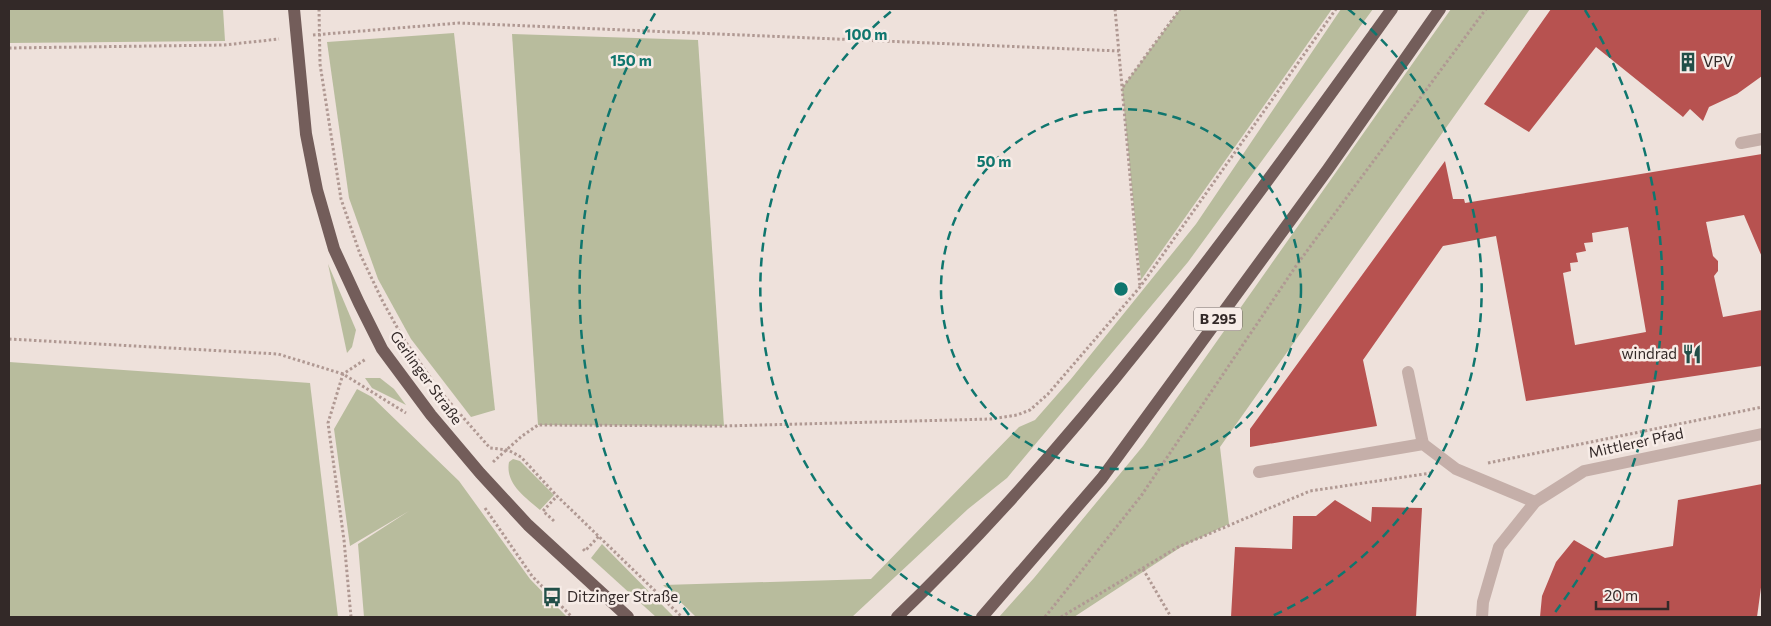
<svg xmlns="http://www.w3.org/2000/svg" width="1771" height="626" viewBox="0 0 1771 626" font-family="Commissioner,sans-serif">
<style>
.green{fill:#b8bc9d}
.building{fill:#b75250;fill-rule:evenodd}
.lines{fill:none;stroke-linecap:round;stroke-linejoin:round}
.path{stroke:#b09993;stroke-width:3;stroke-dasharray:2.5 2.5;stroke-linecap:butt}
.minor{stroke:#c5afa9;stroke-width:12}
.major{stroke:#735d5a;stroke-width:12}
.ring{fill:none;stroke:#0f766e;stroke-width:2.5;stroke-dasharray:9 6}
.labels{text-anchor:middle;stroke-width:5;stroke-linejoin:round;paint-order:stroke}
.shield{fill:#f7ece7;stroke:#6e6461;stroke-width:1}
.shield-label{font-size:14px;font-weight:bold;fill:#332928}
.poi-label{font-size:15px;fill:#332928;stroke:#f7ece7;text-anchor:start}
.street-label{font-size:15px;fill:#332928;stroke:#f7ece7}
.centre{fill:#0f766e;stroke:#f7ece7;stroke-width:2.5}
.ring-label{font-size:15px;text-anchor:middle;font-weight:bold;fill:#0f766e;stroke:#f7ece7;stroke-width:5;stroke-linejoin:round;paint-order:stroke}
</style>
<rect width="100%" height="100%" fill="#eee1db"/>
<g class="green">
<path d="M9,9H223L225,41L9,43Z"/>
<path d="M1180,9H1332L1141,280L1122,88Z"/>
<path d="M1341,9H1373L1188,262L1007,478L968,509L852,617H696L663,585L871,579L1019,427L1035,420L1071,379L1196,224Z"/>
<path d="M1451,9H1530L1220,447L1229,524L1181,547L1074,617H999L1034,578L1143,446Z"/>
<path d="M454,33L495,410L471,417L411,339L378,279L349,198L327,42Z"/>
<path d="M512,34L698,40L724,426L538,425Z"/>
<path d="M328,264L356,330L352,347L347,353Z"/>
<path d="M9,362L310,383L338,617H9Z"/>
<path d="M365,378H380L394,389L406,405L372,388Z"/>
<path d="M357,389L372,397L459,481L530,579L567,617H364L358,544L409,511L350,546L334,429Z"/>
<path d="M513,459L520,461L554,495L540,510C525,497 505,484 509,462Z"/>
<path d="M602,544L674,617H656L591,558Z"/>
</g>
<g class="building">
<path d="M1551,9H1762V76L1737,94L1709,107L1703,121L1690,109L1683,117L1596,47L1529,132L1484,104Z"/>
<path d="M1762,154V257L1744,215L1706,222L1713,256L1718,261V271L1714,276L1723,317L1762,310V366L1526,401L1496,236L1443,246L1363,360L1377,426L1250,447V429L1445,161L1453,199H1464L1465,203ZM1628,227L1646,332L1575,345L1563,273L1571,271L1570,263L1578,262L1576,253L1586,251L1584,243L1593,242L1592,233Z"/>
<path d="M1762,484V580L1757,617H1540L1542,596L1556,562L1574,540L1605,558L1673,546L1678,500Z"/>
<path d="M1335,500L1371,522L1372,507L1422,508L1416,617H1231L1235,547L1292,549L1293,516H1316Z"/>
</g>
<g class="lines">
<g class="path">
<path d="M319,9L320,64L341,199L360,254L383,302L403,338L438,389L490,448L508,450L521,457L557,496L682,617"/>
<path d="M1115,9L1140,287"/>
<path d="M313,35L459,23L1119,51"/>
<path d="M9,48L224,45L279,39"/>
<path d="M1123,87L1180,9"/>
<path d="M9,339L278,354L343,374L406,413"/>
<path d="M493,462L522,436L538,425L724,426L991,419L1017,415L1030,410L1048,394L1140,287L1336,9"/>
<path d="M1488,463L1762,407"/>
<path d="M485,508L532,576L572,617"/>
<path d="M554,521L543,511L557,496"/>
<path d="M583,549L585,551L599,536"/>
<path d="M1143,569L1171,617"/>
<path d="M351,617L344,540L328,423L343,374L366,359"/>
<path d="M1045,617L1141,496L1298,263L1486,9"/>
<path d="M1061,617L1178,547L1310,491L1431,473"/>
</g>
<g class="minor">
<path d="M1741,143L1762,139"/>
<path d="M1408,372L1423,444"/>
<path d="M1259,472L1423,444L1456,469L1535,502"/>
<path d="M1482,617L1483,602L1499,547L1535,502L1584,471L1762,434"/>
</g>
<g class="major">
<path d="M294,9L306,134L317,190L334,249L359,303L382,349L431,415L480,473L528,525L628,617"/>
<path d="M897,617C1087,435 1239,221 1392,9"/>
<path d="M982,617L1102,478L1328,169L1440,9"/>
</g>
</g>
<g class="ring">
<circle cx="1121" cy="289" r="180"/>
<path d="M972 617A360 360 0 0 1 894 9M1348 9A360 360 0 0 1 1270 617"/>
<path d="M689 615A541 541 0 0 1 657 10M1585 10A541 541 0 0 1 1553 615"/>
</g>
<defs>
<symbol id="building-bare" viewBox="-9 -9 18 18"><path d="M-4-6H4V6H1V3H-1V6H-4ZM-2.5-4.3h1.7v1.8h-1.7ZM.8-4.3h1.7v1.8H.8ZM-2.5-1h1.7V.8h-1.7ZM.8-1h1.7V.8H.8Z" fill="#224f48" stroke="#f7ece7" stroke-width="2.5" paint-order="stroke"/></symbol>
<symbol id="restaurant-bare" viewBox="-9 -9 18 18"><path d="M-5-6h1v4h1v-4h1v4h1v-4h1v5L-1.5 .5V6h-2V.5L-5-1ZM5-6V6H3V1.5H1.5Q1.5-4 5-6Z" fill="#224f48" stroke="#f7ece7" stroke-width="2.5" paint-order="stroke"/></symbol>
<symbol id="bus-bare" viewBox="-9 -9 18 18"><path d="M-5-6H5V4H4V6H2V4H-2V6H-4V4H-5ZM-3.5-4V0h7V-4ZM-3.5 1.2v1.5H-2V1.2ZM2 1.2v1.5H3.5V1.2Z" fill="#224f48" stroke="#f7ece7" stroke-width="2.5" paint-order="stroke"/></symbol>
</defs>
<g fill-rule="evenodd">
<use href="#building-bare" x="1674" y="48" width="28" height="28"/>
<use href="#restaurant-bare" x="1678" y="340" width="28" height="28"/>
<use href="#bus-bare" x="538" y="583" width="28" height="28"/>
</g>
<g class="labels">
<rect class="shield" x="1194" y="307.5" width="48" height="23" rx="4"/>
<g class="shield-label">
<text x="1218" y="324">B 295</text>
</g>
<g class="poi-label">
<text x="1703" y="67">VPV</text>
<text x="1677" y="359" text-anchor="end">windrad</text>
<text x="567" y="602">Ditzinger Straße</text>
</g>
<g class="street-label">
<text transform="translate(426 378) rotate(54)" y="5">Gerlinger Straße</text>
<text transform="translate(1636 443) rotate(-12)" y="5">Mittlerer Pfad</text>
</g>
</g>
<circle cx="1121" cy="289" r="8" class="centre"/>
<g class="ring-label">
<text x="866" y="40">100 m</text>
<text x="631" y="66">150 m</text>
<text x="994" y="167">50 m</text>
</g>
<rect width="1771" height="626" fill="none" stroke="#332928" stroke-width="20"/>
<path d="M1596 601v8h72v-8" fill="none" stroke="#332928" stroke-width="2.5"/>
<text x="1604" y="601" font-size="15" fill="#332928" stroke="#f7ece7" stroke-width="4" paint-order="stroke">20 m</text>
</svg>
